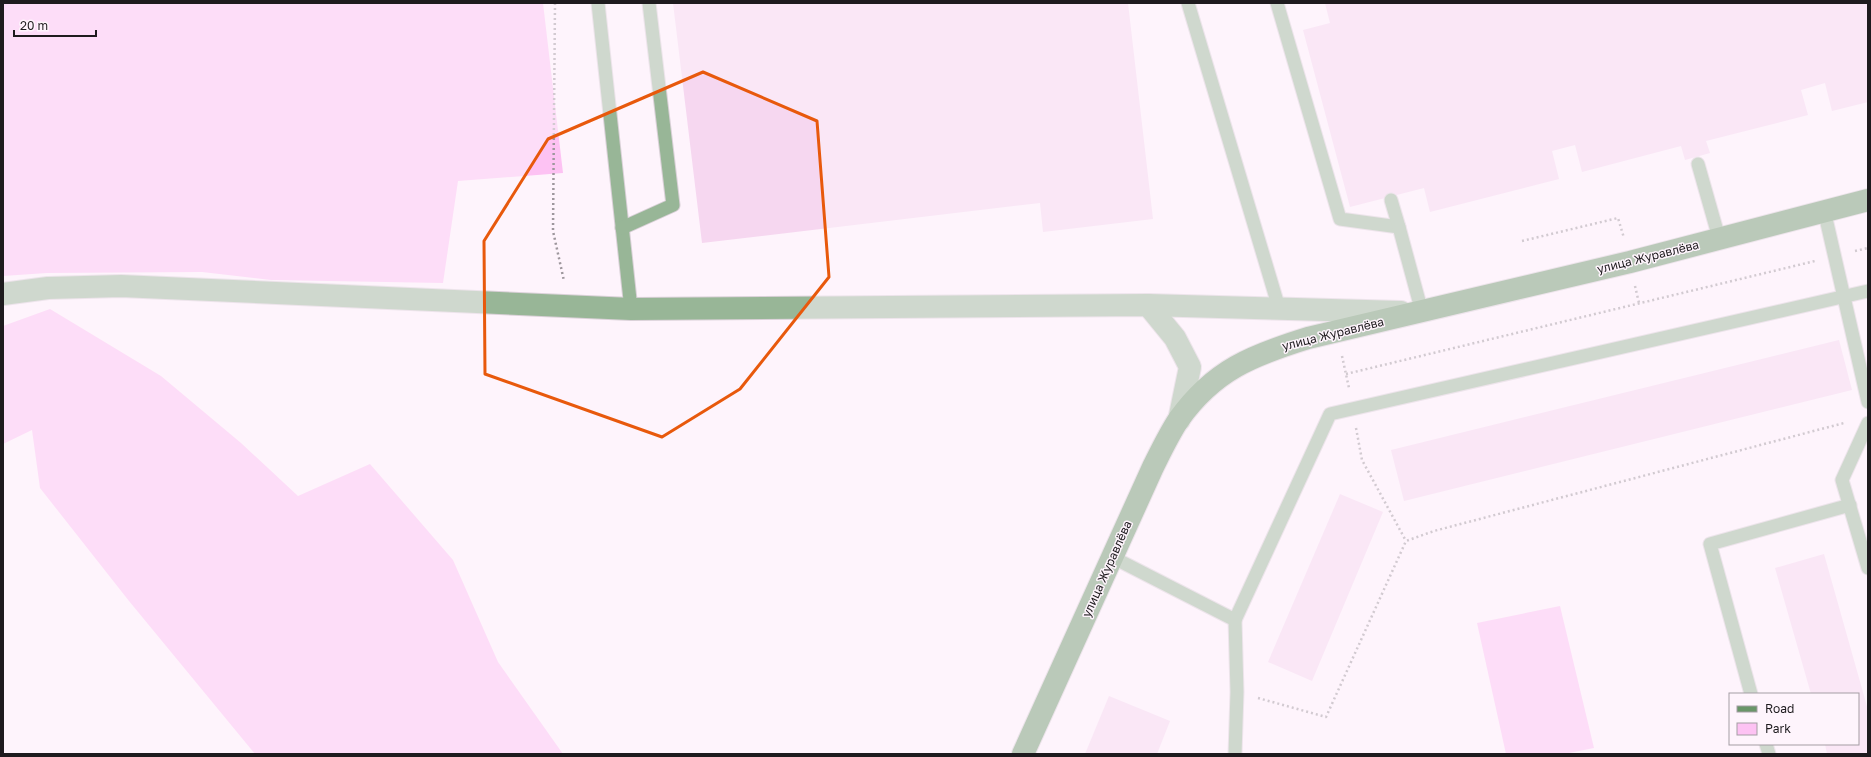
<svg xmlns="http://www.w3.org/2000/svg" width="1871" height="757" viewBox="0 0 1871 757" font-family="'Golos Text',sans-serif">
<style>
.green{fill:#fdc2f3}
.building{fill:#f6d7f0}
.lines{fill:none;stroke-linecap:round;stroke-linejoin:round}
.lane-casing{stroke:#dad1d8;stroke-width:15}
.street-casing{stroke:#dad1d8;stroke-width:24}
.secondary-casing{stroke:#dad1d8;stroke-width:24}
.path{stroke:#9e979d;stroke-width:2.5;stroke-dasharray:2 3;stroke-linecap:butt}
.lane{stroke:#98b697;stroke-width:13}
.street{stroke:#98b697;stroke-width:22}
.secondary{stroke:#699568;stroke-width:22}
.marked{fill:none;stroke:#e8590c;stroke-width:3;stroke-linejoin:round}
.labels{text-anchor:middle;stroke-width:3;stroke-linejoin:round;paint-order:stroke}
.street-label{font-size:12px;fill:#1e1b1e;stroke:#fef4fc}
</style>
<rect width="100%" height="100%" fill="#fef4fc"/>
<g class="green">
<path d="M3,3H543L563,173L458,181L443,283L271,280L202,272L47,273L3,276Z"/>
<path d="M50,309L161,376L241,443L298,496L370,464L453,560L498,662L563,754H255L129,601L40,488L32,430L3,444V326Z"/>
<path d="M1560,606L1594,748L1564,754H1506L1477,623Z"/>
</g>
<g class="building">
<path d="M673,3H1128L1153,219L1043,232L1040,203L702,243Z"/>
<path d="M1325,3H1868V102L1832,111L1825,83L1801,90L1808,115L1706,141L1710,153L1685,160L1681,146L1582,172L1575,145L1552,151L1559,179L1430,212L1424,188L1350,207L1303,30L1330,23Z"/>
<path d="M1839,340L1852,390L1404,501L1391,450Z"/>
<path d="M1340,494L1383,512L1312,681L1268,662Z"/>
<path d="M1824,554L1868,710V754H1827L1825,744H1858V694H1811L1775,568Z"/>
<path d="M1109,696L1170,721L1157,754H1085Z"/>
</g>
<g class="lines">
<defs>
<g id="lane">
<path d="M598,3L631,309"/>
<path d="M1188,3L1279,308"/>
<path d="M1277,3L1340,219L1399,227L1422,312"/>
<path d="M1698,164L1719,238"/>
<path d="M1391,200L1399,227"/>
<path d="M1824,210L1868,402"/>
<path d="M622,228L673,205L649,3"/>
<path d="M1868,423L1842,480L1868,568"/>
<path d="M1112,557L1235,620L1237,692L1235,754"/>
<path d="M1235,620L1330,414L1868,291"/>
<path d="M1751,694L1710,544L1850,505"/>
<path d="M1766,744L1769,754"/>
</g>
<g id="street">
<path d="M3,294L48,288L121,286L631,309L1148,305L1401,312"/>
<path d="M1148,305L1175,338L1190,367L1179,420"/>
</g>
<path id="secondary" d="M1023,754L1153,467C1161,451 1169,434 1179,419C1214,370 1253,355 1308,338L1630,262L1868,200"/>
</defs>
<use href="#lane" class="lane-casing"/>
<use href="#street" class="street-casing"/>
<use href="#secondary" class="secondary-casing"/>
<g class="path">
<path d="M555,3L553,231L564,281"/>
<path d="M1522,241L1618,218L1624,238"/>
<path d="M1855,251L1868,248"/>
<path d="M1635,286L1639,303"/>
<path d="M1342,356L1349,388"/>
<path d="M1346,374L1815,261"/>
<path d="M1356,428L1362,460L1406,541"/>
<path d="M1258,698L1326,717L1406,541L1434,531L1844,423"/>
</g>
<use href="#lane" class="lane"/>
<use href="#street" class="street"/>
<use href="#secondary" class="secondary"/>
</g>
<path d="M0 0H1871V757H0ZM703,72L817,121L829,277L740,389L662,437L485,374L484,241L548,139Z" fill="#fef4fc" fill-opacity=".55" fill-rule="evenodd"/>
<path class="marked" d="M703,72L817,121L829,277L740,389L662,437L485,374L484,241L548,139Z"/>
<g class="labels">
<g class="street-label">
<text transform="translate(1648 257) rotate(-14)" y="4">улица Журавлёва</text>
<text transform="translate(1333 334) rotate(-14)" y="4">улица Журавлёва</text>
<text transform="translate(1107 569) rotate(-66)" y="4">улица Журавлёва</text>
</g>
</g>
<rect width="1871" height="757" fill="none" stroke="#1e1b1e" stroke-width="8"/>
<rect x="1729" y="693" width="130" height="52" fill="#fef4fc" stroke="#a49da3"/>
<rect x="1737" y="706" width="20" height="6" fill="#699568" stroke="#a49da3"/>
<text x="1765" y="713" font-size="12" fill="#1e1b1e">Road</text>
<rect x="1737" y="723" width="20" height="12" fill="#fdc2f3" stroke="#a49da3"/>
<text x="1765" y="733" font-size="12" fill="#1e1b1e">Park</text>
<path d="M14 30v6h82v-6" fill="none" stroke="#1e1b1e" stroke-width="2"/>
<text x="20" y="30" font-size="12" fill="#1e1b1e" stroke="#fef4fc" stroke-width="3" paint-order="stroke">20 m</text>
</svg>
